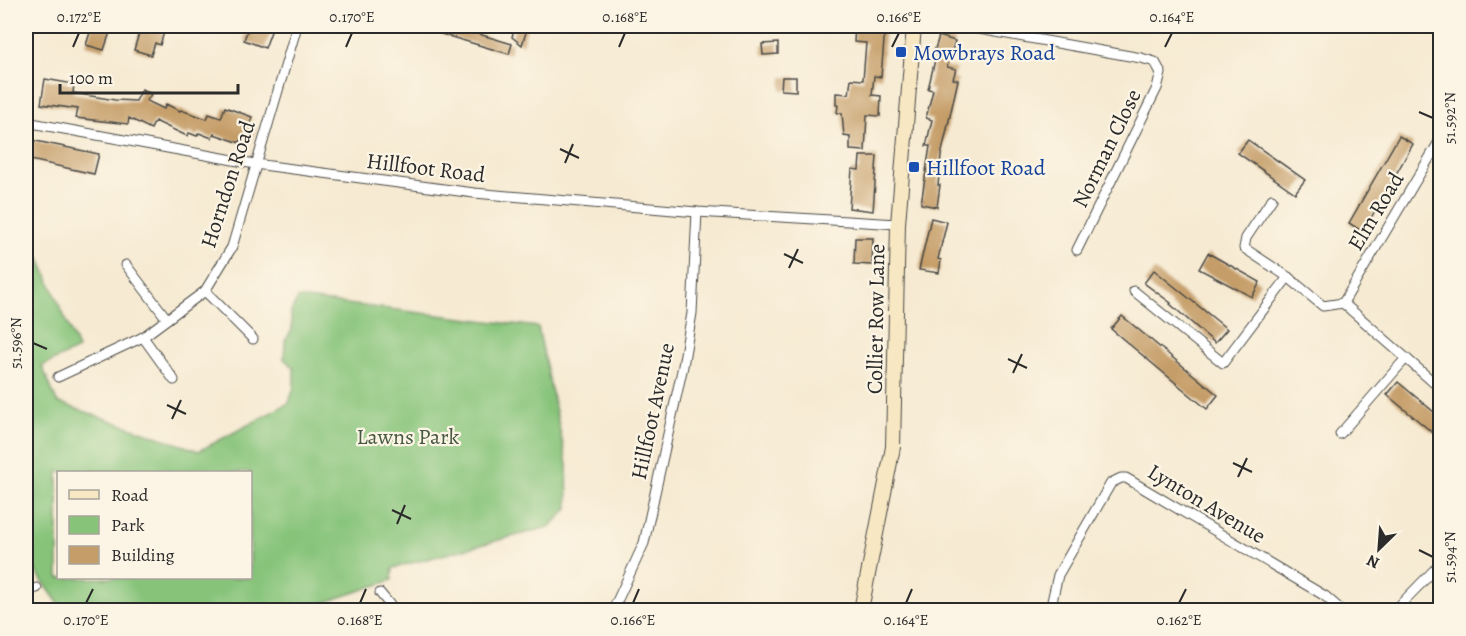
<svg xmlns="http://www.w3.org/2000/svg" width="1466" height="636" viewBox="0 0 1466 636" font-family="Alegreya,serif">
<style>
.green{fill:#87c47a;stroke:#597852;stroke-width:1.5;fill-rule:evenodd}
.building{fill:#c59d68}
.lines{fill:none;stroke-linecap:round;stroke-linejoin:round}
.minor-casing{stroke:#494844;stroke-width:11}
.secondary-casing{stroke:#494844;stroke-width:16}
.minor{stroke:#fff;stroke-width:9}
.secondary{stroke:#f7e8c3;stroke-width:14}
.ticks{fill:none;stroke:#2b2b2b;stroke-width:2}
.transit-dot{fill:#1a4fb4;stroke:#fcf5e5;stroke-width:2}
.labels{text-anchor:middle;stroke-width:4.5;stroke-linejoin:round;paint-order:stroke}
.transit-label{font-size:22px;fill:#164399;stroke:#fcf5e5;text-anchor:start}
.street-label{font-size:22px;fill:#2b2b2b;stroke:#fcf5e5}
.park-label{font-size:22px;fill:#475943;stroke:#fcf5e5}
.neatline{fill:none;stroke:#2b2b2b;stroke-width:2}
.ticks-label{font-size:15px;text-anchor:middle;fill:#2b2b2b}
</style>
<rect width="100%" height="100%" fill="#fcf5e5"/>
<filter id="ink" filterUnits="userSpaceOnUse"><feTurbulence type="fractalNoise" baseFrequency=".0167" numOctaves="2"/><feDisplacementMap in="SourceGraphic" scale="12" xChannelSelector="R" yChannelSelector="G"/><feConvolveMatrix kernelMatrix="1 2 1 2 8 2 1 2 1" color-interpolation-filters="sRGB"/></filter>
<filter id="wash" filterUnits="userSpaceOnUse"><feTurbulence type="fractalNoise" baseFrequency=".008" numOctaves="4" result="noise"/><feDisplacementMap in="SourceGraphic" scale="24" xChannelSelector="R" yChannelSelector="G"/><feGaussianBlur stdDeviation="1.35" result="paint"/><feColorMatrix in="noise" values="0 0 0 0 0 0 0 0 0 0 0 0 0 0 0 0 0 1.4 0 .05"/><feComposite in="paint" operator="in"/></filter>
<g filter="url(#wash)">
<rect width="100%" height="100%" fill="#f6ead2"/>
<path class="green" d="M38,254L78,349L42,366L57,402L199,451L289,403L294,387V368L284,359L285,341L292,330L291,312L298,298L538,327L567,464L568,509L549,527L393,568L392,580L317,605L311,610H63L37,573L26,551V259ZM58,472H250V578H58Z"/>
<g id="blocks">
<g class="building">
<path d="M92,26H112L104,50L86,45Z"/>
<path d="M141,26H166L160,45L155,43L151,55L134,50Z"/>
<path d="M249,26H273L265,48L244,40Z"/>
<path d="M421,26H452L512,44L509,54L421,28Z"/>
<path d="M515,26H528L522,45L512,37Z"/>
<path d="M855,26L885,28L881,77L874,76L872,95L881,96L880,116L867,115L865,151L850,150V137L844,136L842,113H837L838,105H836V93L849,94L851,79L863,80L866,43L854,42Z"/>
<path d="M939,36L955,41L947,67L956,69L953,79L958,80L941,156L938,185H940L937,207L921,204L930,146H926L932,120L926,118L933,90L928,89L935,60L932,59Z"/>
<path d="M778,43V54L763,55L762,44Z"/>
<path d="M782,77H796V91L781,90Z"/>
<path d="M45,79L74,84L73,93L115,100L136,101L142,89L151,94L147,101L164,109L166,104L180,111L181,110L207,119L209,114L221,118L225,107L252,117L250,125L256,127L251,141L241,138L240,143L214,134L212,138L199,133L197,136L189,133L187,136L155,121L151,129L129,118L128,124L76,118L78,109L41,104Z"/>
<path d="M1399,136L1413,144L1363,232L1349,223Z"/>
<path d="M26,139L99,154L94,174L26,159Z"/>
<path d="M1248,140L1305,180L1295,193L1238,153Z"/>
<path d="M860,156H877L873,211L849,208L852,169L859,170Z"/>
<path d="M931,218L947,222L938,259L941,260L939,273L919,270Z"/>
<path d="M855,238H873L872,265L854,264Z"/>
<path d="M1208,253L1260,282L1252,297L1199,269Z"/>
<path d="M1154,270L1227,329L1215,343L1170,304L1171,303L1144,283Z"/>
<path d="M1122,316L1218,395L1207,409L1111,329Z"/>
<path d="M1398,382L1440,417V424L1433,433L1387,395Z"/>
</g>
</g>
</g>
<g filter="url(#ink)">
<use href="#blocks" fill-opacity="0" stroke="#494844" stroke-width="1.5"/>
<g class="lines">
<defs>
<g id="minor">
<path d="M962,26L1141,58L1155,62L1161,73L1157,88L1077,250"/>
<path d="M1415,26L1440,27"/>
<path d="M26,122L255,164L474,193L697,212L898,224"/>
<path d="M1272,199L1246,238L1244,248L1288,277L1323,306L1343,303"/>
<path d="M126,265L167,319"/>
<path d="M205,291L253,339"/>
<path d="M1134,291L1223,363L1288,277"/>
<path d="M1343,303L1440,140"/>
<path d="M1343,303L1440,388"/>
<path d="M143,337L174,380"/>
<path d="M58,377L143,337L205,291L232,247L297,26"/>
<path d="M1340,434L1406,358"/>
<path d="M26,591L37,588"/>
<path d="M380,593L394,610"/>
<path d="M613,610L644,543L683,366L692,313L697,212"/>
<path d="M1050,610L1058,575L1111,483L1121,478H1126L1325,596L1341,610"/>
<path d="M1395,610L1440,564"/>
</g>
<path id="secondary" d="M861,610L893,447L898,224L914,26"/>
</defs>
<use href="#minor" class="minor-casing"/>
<use href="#secondary" class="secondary-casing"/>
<use href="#minor" class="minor"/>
<use href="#secondary" class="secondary"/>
</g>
</g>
<path class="ticks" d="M73,47L79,33M346,47L352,33M619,47L625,33M892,47L899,33M1165,47L1172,33M1419,112L1433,118M560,149L579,158M565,163L573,144M784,254L803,263M789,268L798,249M33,343L47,349M1008,359L1027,368M1013,373L1022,354M167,405L186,414M172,419L181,400M1233,463L1252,472M1238,477L1247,458M392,510L411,519M397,524L405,505M1419,550L1433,557M86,603L93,589M360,603L366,589M633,603L639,589M906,603L912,589M1179,603L1186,589"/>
<g class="transit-dot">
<rect x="895" y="46" width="12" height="12" rx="3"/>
<rect x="908" y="161" width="12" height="12" rx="3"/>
</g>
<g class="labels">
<g class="transit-label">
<text x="913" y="60">Mowbrays Road</text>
<text x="926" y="175">Hillfoot Road</text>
</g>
<g class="street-label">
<text transform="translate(1106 148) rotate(-64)" y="8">Norman Close</text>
<text transform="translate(426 167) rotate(7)" y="8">Hillfoot Road</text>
<text transform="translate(227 184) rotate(-72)" y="8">Horndon Road</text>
<text transform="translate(1375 211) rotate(-59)" y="8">Elm Road</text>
<text transform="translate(875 319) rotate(-89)" y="8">Collier Row Lane</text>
<text transform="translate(652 411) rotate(-78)" y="8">Hillfoot Avenue</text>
<text transform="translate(1207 503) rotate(31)" y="8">Lynton Avenue</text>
</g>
<g class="park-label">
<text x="408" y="444">Lawns Park</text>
</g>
</g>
<rect width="1466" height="636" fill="none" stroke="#fcf5e5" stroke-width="66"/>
<rect x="57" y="471" width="195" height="108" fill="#fcf5e5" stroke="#a8a49b" stroke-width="1.5"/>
<rect x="69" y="490" width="30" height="9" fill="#f7e8c3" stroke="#a8a49b" stroke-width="1.5"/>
<text x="111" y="501" font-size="18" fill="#2b2b2b">Road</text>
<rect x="69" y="516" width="30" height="18" fill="#87c47a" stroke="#a8a49b" stroke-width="1.5"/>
<text x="111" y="531" font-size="18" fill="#2b2b2b">Park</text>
<rect x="69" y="546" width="30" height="18" fill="#c59d68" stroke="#a8a49b" stroke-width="1.5"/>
<text x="111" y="561" font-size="18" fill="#2b2b2b">Building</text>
<g transform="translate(1379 549) rotate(205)" stroke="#fcf5e5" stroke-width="4.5" paint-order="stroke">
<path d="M0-4.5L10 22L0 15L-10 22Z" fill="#2b2b2b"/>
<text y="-9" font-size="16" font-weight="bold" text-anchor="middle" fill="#2b2b2b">N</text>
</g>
<path d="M60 84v9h178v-9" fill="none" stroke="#2b2b2b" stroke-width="3"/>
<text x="69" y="84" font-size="18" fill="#2b2b2b" stroke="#fcf5e5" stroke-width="4.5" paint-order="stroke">100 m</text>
<rect x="33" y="33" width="1400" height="570" class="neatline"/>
<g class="ticks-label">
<text x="79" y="22">0.172°E</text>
<text x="352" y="22">0.170°E</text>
<text x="625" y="22">0.168°E</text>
<text x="899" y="22">0.166°E</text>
<text x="1172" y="22">0.164°E</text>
<text transform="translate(1450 118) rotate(-90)" y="5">51.592°N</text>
<text transform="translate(16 343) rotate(-90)" y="5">51.596°N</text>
<text transform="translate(1450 557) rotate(-90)" y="5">51.594°N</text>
<text x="86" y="625">0.170°E</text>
<text x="360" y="625">0.168°E</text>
<text x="633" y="625">0.166°E</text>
<text x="906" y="625">0.164°E</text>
<text x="1179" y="625">0.162°E</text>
</g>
</svg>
